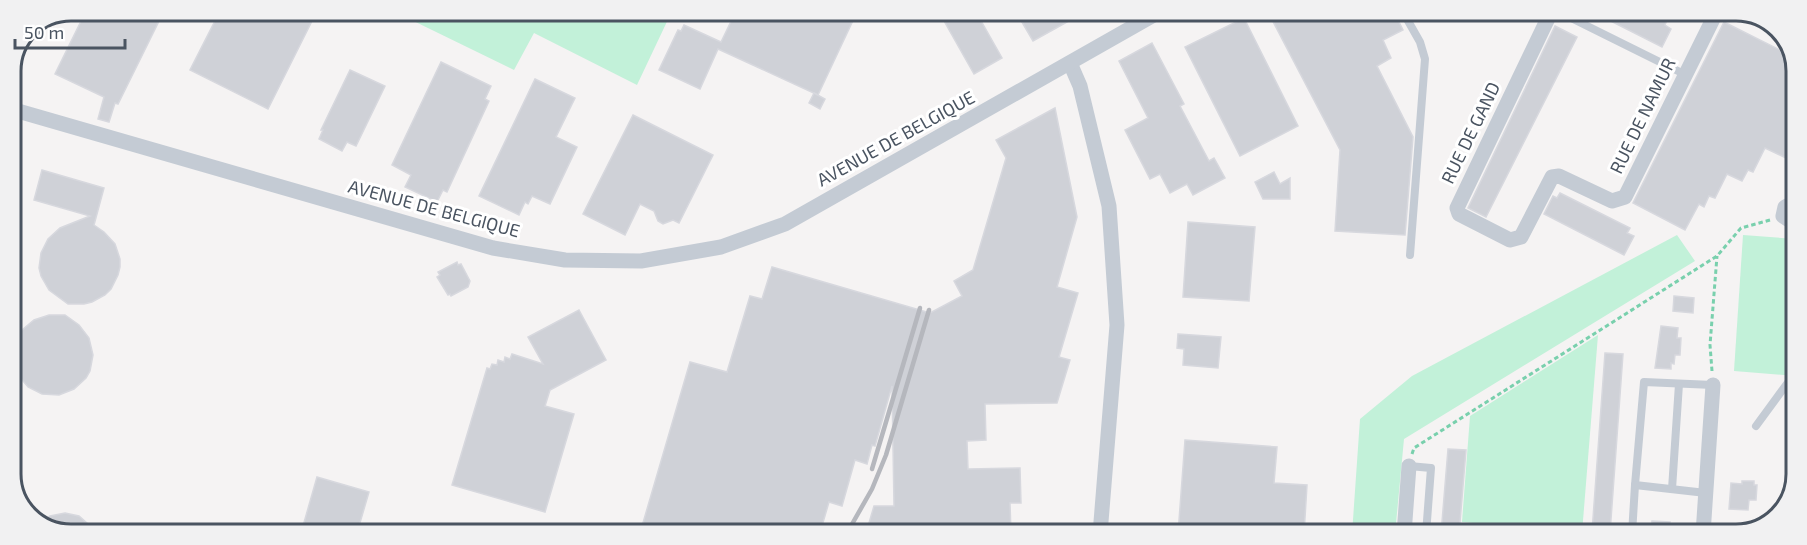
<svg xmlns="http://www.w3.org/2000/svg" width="1807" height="545" viewBox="0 0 1807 545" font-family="'Exo 2',sans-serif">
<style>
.green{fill:#c2f1d9}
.building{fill:#cfd1d7;stroke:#d7d8de;stroke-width:1.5}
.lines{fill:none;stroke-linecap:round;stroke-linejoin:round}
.path{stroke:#79d0ad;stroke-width:3;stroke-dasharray:4.5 3;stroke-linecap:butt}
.service{stroke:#c4cbd4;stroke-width:8}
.minor{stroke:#c4cbd4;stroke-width:15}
.rail{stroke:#b5b7bd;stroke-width:4.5}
.labels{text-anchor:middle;stroke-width:6;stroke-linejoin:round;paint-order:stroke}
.street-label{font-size:18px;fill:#4a5461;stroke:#fff}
.rim{fill:none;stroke:#4a5461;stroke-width:3}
</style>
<rect width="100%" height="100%" fill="#f5f3f3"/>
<g class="green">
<path d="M393,11H672L637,85L534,33L514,70Z"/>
<path d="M1677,235L1695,261L1404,439L1395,534H1352L1360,419L1412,376Z"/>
<path d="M1743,235L1796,239L1795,376L1734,371Z"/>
<path d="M1598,335L1582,533L1462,522L1470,416Z"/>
</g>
<g class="building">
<path d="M86,11H164L118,104L115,103L109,122L98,119L104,97L55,74Z"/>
<path d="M220,11H317L268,109L190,70Z"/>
<path d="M736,11H831L857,12L818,95L718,49L700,89L659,70L678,30L681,31L684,25L721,42Z"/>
<path d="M939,12H976L1002,58L974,74Z"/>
<path d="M1016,12H1085L1033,41Z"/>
<path d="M1268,12H1394L1403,30L1383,40L1391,58L1377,66L1413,137L1405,235L1335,231L1340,150Z"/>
<path d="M1593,12L1652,13L1667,20L1665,25L1671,29L1662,47Z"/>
<path d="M1244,18L1298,126L1240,156L1185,47Z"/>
<path d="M1724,22L1792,56L1796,67V149L1791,147L1786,158L1765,148L1753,172L1748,170L1742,181L1727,174L1715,198L1709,196L1704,207L1699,204L1685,230L1633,203Z"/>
<path d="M1555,26L1577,37L1486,217L1468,208Z"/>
<path d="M1152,43L1184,104L1180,106L1209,161L1214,158L1225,178L1193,195L1187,184L1170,193L1160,174L1150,179L1125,130L1148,118L1119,61Z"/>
<path d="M441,62L491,86L485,99L489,101L447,192L443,190L437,202L405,187L411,175L392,165Z"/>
<path d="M350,70L385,86L356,146L347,142L342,151L319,139L323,130H321Z"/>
<path d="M535,79L575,98L556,137L577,147L550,204L532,196L528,204L525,202L519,215L479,196Z"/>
<path d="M814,93L825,99L820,109L809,103Z"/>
<path d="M1055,108L1077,217L1057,287L1078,293L1059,357L1070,360L1057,403L985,404L986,440L967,441L968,469L1020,468L1021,503H1010L1011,534L866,533L874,506H894L892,386L875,446L872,445L867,464L855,460L842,506L829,502L822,526L817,533H640L690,362L727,372L750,296L762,299L772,267L930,313L962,296L954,281L973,270L1006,158L996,140Z"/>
<path d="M633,115L713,155L679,223L673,220L663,224L658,221L654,211L640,204L625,235L583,214Z"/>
<path d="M42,170L104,188L94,225L104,232L115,244L120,259V267L118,275L111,289L105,295L92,302L84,304H68L49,290L41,276L39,268L41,253L48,239L60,228L90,216L34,200Z"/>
<path d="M1274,172L1280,184L1290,178V199H1263L1255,182Z"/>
<path d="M1560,193L1630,228L1627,233L1634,236L1624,255L1544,214L1553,196L1557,198Z"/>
<path d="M1188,222L1255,227L1249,301L1183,297Z"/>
<path d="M457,262L458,265L461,264L470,281L468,287L451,296L450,294L448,295L437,277L440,275L438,272Z"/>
<path d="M1674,296L1694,298L1693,313L1673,311Z"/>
<path d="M579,310L606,360L550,390L545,406L574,414L545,512L452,485L487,368L490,369L492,364L497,365L498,360L504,362L505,357L510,359L512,354L543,364L528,337Z"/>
<path d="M49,315H65L79,325L89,338L93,355L90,371L86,378L74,389L59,395L42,394L28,387L18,375L13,360L14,344L22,330L34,320Z"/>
<path d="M1661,326L1678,328L1677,338H1681L1680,355H1675L1674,364L1671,363V369L1655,368Z"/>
<path d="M1178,334L1221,337L1218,368L1183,365L1184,349L1177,348Z"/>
<path d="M1605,353L1623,354L1610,533L1592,532Z"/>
<path d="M1185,440L1277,447L1274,483L1307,485L1304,534H1261L1232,532V534H1178Z"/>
<path d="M1448,449L1466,450L1459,534H1441Z"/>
<path d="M317,477L369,492L357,533H301Z"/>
<path d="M1742,481H1754V485H1757L1756,500H1749L1748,510L1729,509L1731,483L1742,484Z"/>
<path d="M65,513L79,516L97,532H55L40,522L50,516Z"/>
<path d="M1652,521L1670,522L1669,534H1651Z"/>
</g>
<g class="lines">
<g class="path">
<path d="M1712,371L1710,345L1717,256"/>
<path d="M1412,454L1414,448L1717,256L1741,228L1770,220"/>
</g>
<g class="service">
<path d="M1403,12L1420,42L1425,59L1410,255"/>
<path d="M1559,12L1684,74"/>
<path d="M1756,426L1789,381H1795"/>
<path d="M1409,466L1431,468L1426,534"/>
<path d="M1672,489L1679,384"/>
<path d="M1706,493L1635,485L1644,382L1713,385"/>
<path d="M1632,534L1635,485"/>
</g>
<g class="minor">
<path d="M1551,12L1457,208L1459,214L1510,240L1521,237L1552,177L1559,176L1612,201L1625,197L1716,13"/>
<path d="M1070,63L1080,86L1109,206L1117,325L1100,534"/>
<path d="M11,109L493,248L565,260L641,261L721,247L785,224L1159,12"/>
<path d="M1796,222H1792L1783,216L1785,207L1796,201"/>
<path d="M1404,534L1409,466"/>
<path d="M1703,534L1713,385"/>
</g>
<g class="rail">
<path d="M872,469L920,308"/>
<path d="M832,533L834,530"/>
<path d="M847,533L872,489L886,455L929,310"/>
</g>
</g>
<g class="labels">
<g class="street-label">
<text transform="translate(1643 116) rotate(-64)" y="6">RUE DE NAMUR</text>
<text transform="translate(1471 133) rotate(-64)" y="6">RUE DE GAND</text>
<text transform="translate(896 139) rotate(-29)" y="6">AVENUE DE BELGIQUE</text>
<text transform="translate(434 209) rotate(15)" y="6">AVENUE DE BELGIQUE</text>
</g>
</g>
<path d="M0 0H1807V545H0ZM71 21H1736A50 50 0 0 1 1786 71V474A50 50 0 0 1 1736 524H71A50 50 0 0 1 21 474V71A50 50 0 0 1 71 21Z" fill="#f1f1f2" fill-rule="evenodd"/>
<path class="rim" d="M71 21H1736A50 50 0 0 1 1786 71V474A50 50 0 0 1 1736 524H71A50 50 0 0 1 21 474V71A50 50 0 0 1 71 21Z"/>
<path d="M15 39v9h110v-9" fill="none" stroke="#4a5461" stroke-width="3"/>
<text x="24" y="39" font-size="18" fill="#4a5461" stroke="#ffffff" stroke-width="4.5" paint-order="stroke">50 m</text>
</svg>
